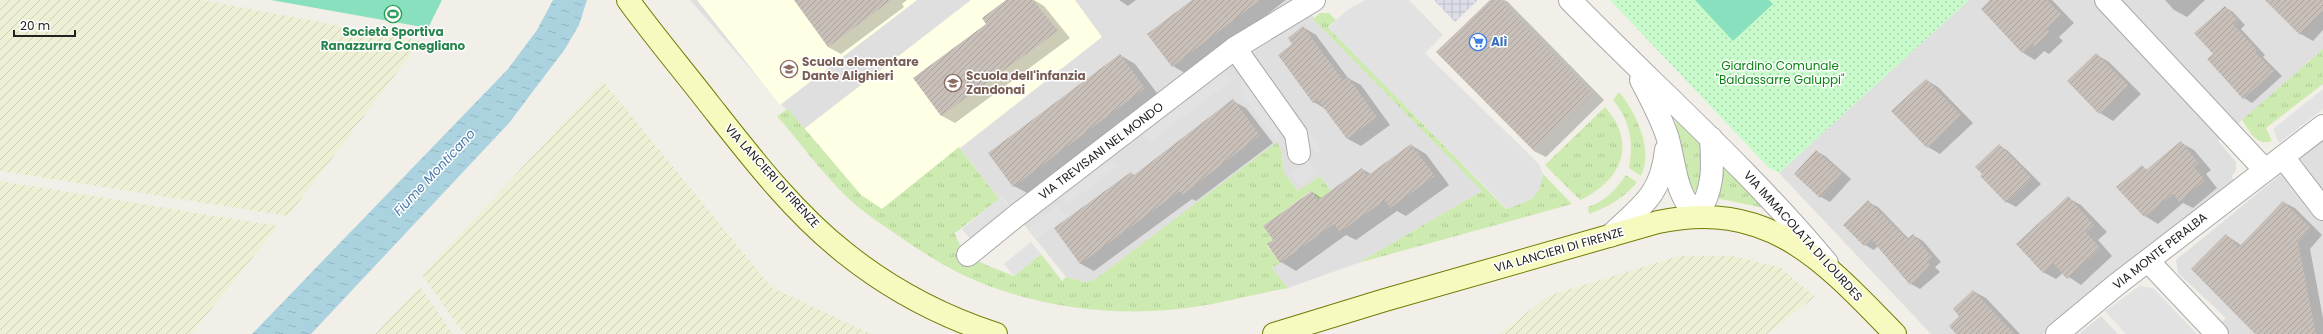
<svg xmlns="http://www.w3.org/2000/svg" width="2323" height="334" viewBox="0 0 2323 334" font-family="Poppins,sans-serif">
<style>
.residential{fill:#e0dfdf}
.education{fill:#ffffe5}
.farmland{fill:url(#farmland-furrows)}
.grass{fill:url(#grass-tufts)}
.park{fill:url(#park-dots)}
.pitch{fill:#88e0be}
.parking{fill:#e2e2e2}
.plaza{fill:url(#plaza-grid)}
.water{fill:url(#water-ripples)}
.shadow{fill:#0003}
.building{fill:url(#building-hatch)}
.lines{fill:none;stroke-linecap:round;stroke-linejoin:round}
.minor-casing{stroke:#a9a9a9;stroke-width:24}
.tertiary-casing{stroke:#a9a9a9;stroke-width:24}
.secondary-casing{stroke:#707d05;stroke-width:24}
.minor{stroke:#fff;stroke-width:22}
.tertiary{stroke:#fff;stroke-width:22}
.secondary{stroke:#f7fabf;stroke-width:22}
.labels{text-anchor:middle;stroke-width:3;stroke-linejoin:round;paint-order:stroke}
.leisure-label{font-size:12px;font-weight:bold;fill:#27864d;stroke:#fff}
.shop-label{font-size:12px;font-weight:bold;fill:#366cbe;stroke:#fff;text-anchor:start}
.education-label{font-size:12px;font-weight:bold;fill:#785e54;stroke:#fff;text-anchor:start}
.park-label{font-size:12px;fill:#0c8416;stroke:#fff}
.street-label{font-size:12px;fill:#222;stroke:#fff}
.water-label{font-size:13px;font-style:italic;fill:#4a7aab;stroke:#fff}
</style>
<defs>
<pattern id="farmland-furrows" width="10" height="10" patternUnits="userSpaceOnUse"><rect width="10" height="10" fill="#eef0d5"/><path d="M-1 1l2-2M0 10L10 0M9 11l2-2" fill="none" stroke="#ccceb7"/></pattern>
<pattern id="grass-tufts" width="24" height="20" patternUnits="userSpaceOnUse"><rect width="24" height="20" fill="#cdebb0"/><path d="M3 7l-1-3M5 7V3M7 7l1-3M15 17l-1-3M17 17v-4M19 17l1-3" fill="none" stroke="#b0c997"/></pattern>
<pattern id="park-dots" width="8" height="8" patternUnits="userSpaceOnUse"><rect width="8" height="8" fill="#c8facc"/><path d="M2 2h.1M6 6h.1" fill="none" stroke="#acd6af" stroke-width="1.8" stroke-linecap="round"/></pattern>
<pattern id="plaza-grid" width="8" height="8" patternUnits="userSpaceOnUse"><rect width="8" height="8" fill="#dddde8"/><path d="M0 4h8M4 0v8" fill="none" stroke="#bdbdc7"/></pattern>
<pattern id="water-ripples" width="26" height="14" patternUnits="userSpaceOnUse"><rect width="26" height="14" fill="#aad3df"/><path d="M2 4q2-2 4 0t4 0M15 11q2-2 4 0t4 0" fill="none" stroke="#92b5bf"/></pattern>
<pattern id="building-hatch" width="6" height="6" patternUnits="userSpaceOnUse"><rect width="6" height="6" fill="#c7bfb8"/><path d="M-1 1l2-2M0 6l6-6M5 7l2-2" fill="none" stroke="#aba49e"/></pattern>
</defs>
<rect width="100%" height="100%" fill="#f2efe9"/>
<g class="residential">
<path d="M690,0H1297L1482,191L1358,263L1288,288L1272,268L1280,263L1267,244L1273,240L1263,226L1312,191L1318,200L1331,191L1320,176L1299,192L1283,171L1282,152L1277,143L1094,280L1085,282L1066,277L1002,197L999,199L960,148L882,209L861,195Z"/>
<path d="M1969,0H2323V49L2218,141L2236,162V170L2232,176L2233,180L2043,334H1931L1779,173Z"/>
<path d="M2323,140V334H2209L2226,318L2178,273L2176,260Z"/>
<path d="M2101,316L2118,334H2079Z"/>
</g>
<g class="education">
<path d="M697,0H917L780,105Z"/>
<path d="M971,0H1075L1102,37L882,209L861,195L804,129Z"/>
</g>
<g class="farmland">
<path d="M0,0H202L421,41L288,216L0,171Z"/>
<path d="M603,81L771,287L871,334H464L422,275Z"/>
<path d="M0,181L278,226L191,334H0Z"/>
<path d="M1679,256H1732L1780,267L1815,297L1767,334H1500L1548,296Z"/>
<path d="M420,287L453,334H375Z"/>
</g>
<g class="grass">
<path d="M1320,13H1329L1336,20L1328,27L1506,209C1530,201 1537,199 1543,174L1572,204L1358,263L1482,191L1313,19Z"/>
<path d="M2323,49V84L2266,128L2272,141C2256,147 2250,131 2242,120Z"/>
<path d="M1618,93H1620C1636,113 1654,150 1641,176L1629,168C1634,141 1630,121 1613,100Z"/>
<path d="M1605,107C1638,144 1621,181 1580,200L1545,165Z"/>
<path d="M788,109L861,195L882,209L959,147L999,199L955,233C962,260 990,266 1014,276L1041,254L1062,281L1066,277L1085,282L1094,280L1277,142L1282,152L1283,171L1298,191L1320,176L1331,191L1318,200L1311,191L1263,226L1273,240L1267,245L1280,263L1272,268L1288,288C1251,295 1215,305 1178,309C1106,317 1024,305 959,273C938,262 919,250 900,237C883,225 864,213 849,199C823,174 801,144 777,116Z"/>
<path d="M1674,112L1701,143V184L1694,192L1684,167Z"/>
<path d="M1721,160L1769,209L1716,198Z"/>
<path d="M1626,175L1637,182C1624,198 1608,207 1589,214L1588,207C1606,201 1615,190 1626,175Z"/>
</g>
<path class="park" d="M1610,0H1969L1779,173L1768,167Z"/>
<g class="pitch">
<path d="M271,0H442L428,28Z"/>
<path d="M1695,0H1769L1773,4L1733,41Z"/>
</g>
<g class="parking">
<path d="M1365,0H1409L1443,35L1425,53L1539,164L1543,174L1540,188L1532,199L1507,209L1328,28L1346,11Z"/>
<path d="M1223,70L1231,81L1150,142L1141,131Z"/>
<path d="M1262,71L1322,149L1317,153L1258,74Z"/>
<path d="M1242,73L1280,123L1277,142L1240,92Z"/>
<path d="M2323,89V109L2279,143L2273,129Z"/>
<path d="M1109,156L1117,167L1068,204L1059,193Z"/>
<path d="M1308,161L1317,173L1300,186L1291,173Z"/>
<path d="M1001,197L1011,209L972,241L962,229Z"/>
<path d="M1058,205L1066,217L1036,239L1028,228Z"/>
<path d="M1031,242L1041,254L1014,276L1004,264Z"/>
<path d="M2140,286L2153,288L2197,334H2126L2105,311Z"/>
</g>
<path class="plaza" d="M1434,0H1478L1455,22Z"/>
<path class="water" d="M553,0H587L579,25L565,49L509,123L311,334H252L508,69L537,30Z"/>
<g class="shadow">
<path d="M796,0H907L902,4L904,7L841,54L828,47Z"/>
<path d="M1008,0H1034L1044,6L1070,38L955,123L942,116L914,78L988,24Z"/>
<path d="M1119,0H1136L1128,6Z"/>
<path d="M1193,0H1286L1188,75L1173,66Z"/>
<path d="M1491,0H1504L1508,2L1604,100L1546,157L1534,151Z"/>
<path d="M1992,0H2052L2074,23L2059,37L2063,41L2049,54L2044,51L2035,60L2022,52Z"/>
<path d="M2165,0H2205L2187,17L2174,10Z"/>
<path d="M2266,0H2323V30L2313,41L2301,34Z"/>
<path d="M2225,7L2233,12L2245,25L2241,29L2265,55L2263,57L2282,76L2252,103L2244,98L2208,59L2214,54Z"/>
<path d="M1303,27L1316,35L1348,78L1361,85L1390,125L1361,146L1348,139L1327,110L1314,102L1293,44Z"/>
<path d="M1120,55L1135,64L1160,97L1029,194L1014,186Z"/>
<path d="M2097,55L2109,62L2141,94L2113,121L2100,113L2069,81Z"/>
<path d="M1926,80L1938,87L1973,123L1940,154L1928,147Z"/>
<path d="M1233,101L1246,108L1273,143L1196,201L1192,199L1094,271L1081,264L1056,229L1135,176Z"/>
<path d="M2181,143L2194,150L2211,170L2206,174L2217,188L2193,208L2183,203L2158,224L2145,216L2118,187L2142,167L2148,170Z"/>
<path d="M1411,145L1426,154L1449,185L1406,216L1397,211L1356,240L1346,235L1296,271L1281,262L1268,245L1275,240L1312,192L1322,198L1362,169L1371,174Z"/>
<path d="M1999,145L2008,151L2041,184L2016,207L2007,202L1982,176Z"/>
<path d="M1816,151L1825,156L1851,179L1830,202L1821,197Z"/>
<path d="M2068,198L2081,205L2107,232L2098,240L2112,256L2081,285L2063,273L2056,279L2043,272Z"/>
<path d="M1868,202L1878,207L1909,239L1913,235L1923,241L1941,262L1935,267L1940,272L1920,289L1911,284L1878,246L1874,250L1865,245Z"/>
<path d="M2283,202L2295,208L2322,235L2310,249L2323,318V334H2257L2226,235L2241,245Z"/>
<path d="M1973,291L1986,298L2020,334H1958L1961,316Z"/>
</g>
<g class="building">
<path d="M794,0H891L828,47Z"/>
<path d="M1006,0H1033L1058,31L941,116L913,78L986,24L982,18Z"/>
<path d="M1192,0H1260L1172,67L1147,34Z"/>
<path d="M1490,0H1501L1593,93L1534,151L1436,52Z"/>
<path d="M1990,0H2047L2062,15L2047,29L2050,33L2035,47L2032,43L2022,53L1981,9Z"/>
<path d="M2265,0H2323V11L2300,35Z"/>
<path d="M2225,6L2238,20L2233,24L2257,50L2255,52L2274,71L2243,99L2207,59L2213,54L2194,33Z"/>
<path d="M1303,26L1343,80L1348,77L1377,117L1347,139L1318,100L1313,103L1278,55L1292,44L1288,38Z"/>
<path d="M2096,53L2129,86L2099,114L2067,81Z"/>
<path d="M1120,54L1145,88L1013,187L988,153Z"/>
<path d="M1926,79L1961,115L1927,148L1891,111Z"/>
<path d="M1233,99L1260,135L1182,195L1180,191L1080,264L1054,228L1131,172L1134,175Z"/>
<path d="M2181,141L2199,163L2194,167L2205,180L2179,202L2173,194L2144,217L2116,187L2142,165L2146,170Z"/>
<path d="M1411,144L1435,176L1390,208L1385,200L1340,232L1334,224L1280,263L1267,244L1273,240L1263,226L1312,191L1318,200L1362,168L1367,176Z"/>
<path d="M1999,144L2032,178L2006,203L1980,176L1982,174L1975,167Z"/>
<path d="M1816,150L1842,173L1820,198L1794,174Z"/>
<path d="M2068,196L2094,225L2086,232L2100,248L2067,279L2053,263L2043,273L2016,244Z"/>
<path d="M1868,200L1907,239L1913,234L1932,257L1927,261L1931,266L1910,285L1871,239L1864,246L1843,225Z"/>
<path d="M2283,201L2311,228L2298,242L2316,334H2255L2191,269L2226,234L2239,247Z"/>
<path d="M1973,290L2015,334H1956L1949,326L1959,316L1953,309Z"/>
</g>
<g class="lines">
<defs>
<g id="minor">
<path d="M2106,0L2265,170"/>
<path d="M1235,48L1296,134L1299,153"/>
<path d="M2283,157L2323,209"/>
<path d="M968,255L1016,216L1235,48L1314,0"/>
<path d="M2148,261L2217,334"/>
<path d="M2057,334L2116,285L2323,126"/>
</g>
<g id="tertiary">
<path d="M1570,0C1656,88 1748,168 1827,263"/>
<path d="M1641,80C1651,99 1662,119 1668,139C1676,169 1675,193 1697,216C1714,189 1713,169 1711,138"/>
<path d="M1610,236C1641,206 1661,196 1666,150"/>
</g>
<g id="secondary">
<path d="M628,0C654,36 683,70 710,105C751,157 793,212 845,253C890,289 941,316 996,334"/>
<path d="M1274,334L1385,300L1658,222C1769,198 1825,262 1895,334"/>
</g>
</defs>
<use href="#minor" class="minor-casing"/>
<use href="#tertiary" class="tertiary-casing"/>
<use href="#secondary" class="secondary-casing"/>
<use href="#minor" class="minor"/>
<use href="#tertiary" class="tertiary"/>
<use href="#secondary" class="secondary"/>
</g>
<defs>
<symbol id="stadium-ring" viewBox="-11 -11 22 22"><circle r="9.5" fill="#fff" stroke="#2e9e5b" stroke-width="1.5"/><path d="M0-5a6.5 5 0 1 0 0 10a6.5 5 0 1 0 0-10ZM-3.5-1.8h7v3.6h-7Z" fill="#2e9e5b"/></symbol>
<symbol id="supermarket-ring" viewBox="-11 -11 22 22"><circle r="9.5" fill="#fff" stroke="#3f7fe0" stroke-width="1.5"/><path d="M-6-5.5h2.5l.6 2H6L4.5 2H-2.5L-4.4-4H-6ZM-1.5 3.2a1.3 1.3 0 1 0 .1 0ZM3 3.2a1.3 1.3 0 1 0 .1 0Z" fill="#3f7fe0"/></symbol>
<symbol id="school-ring" viewBox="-11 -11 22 22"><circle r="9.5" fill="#fff" stroke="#8d6e63" stroke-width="1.5"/><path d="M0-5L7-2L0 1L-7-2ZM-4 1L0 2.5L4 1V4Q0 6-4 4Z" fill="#8d6e63"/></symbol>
</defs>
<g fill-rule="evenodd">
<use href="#stadium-ring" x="383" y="4" width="20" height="20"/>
<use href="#supermarket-ring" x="1468" y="32" width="20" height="20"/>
<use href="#school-ring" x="779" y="59" width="20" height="20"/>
<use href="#school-ring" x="943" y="73" width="20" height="20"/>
</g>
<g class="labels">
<g class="leisure-label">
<text x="393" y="36">Società Sportiva<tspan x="393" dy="14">Ranazzurra Conegliano</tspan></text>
</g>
<g class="shop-label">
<text x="1491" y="46">Alì</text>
</g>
<g class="education-label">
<text x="802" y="66">Scuola elementare<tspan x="802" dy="14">Dante Alighieri</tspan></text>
<text x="966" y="80">Scuola dell'infanzia<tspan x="966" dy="14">Zandonai</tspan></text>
</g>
<g class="park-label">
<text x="1780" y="70">Giardino Comunale<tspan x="1780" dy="14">"Baldassarre Galuppi"</tspan></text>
</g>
<g class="street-label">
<text transform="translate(1101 151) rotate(-37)" y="4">VIA TREVISANI NEL MONDO</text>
<text transform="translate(772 176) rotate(48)" y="4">VIA LANCIERI DI FIRENZE</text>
<text transform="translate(1803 236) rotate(48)" y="4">VIA IMMACOLATA DI LOURDES</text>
<text transform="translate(1559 250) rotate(-16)" y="4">VIA LANCIERI DI FIRENZE</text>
<text transform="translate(2160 251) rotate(-38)" y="4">VIA MONTE PERALBA</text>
</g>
<g class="water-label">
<text transform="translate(434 172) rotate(-47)" y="5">Fiume Monticano</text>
</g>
</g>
<path d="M14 30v6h61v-6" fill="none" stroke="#222222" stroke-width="2"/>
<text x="20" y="30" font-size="12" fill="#222222" stroke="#ffffff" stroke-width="3" paint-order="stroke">20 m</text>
</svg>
